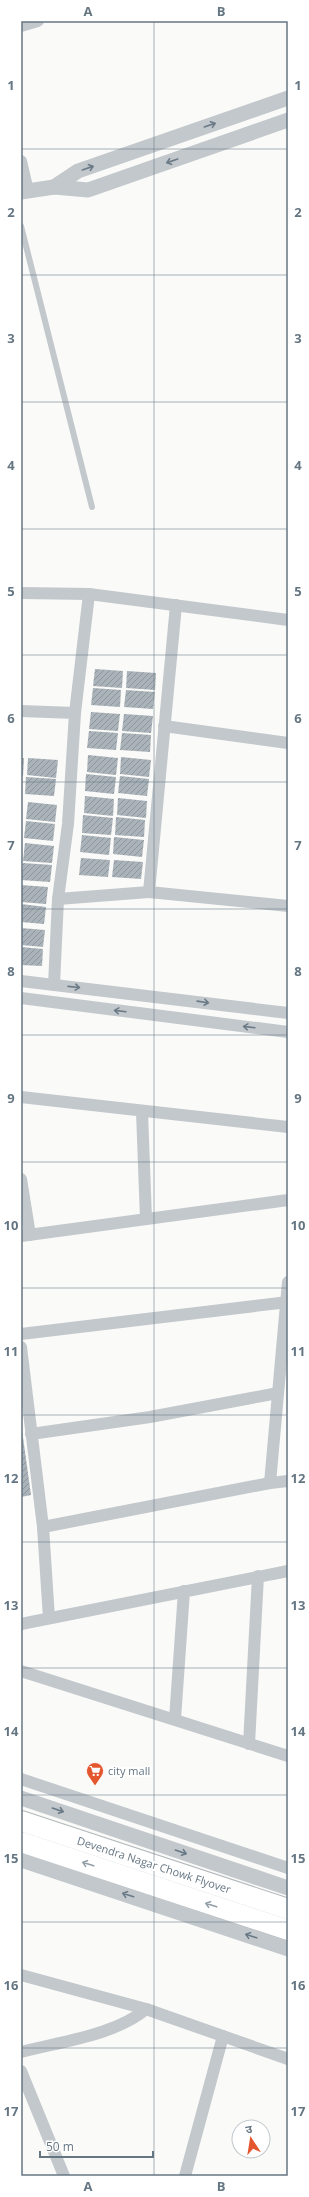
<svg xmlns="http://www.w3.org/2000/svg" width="309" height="2197" viewBox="0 0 309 2197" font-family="'Open Sans','Noto Sans Devanagari',sans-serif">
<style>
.building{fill:url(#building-hatch)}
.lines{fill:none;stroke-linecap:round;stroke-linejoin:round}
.trunk-casing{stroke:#b4b9bd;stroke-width:22}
.service{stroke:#c3c8cc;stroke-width:6}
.minor{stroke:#c3c8cc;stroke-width:12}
.tertiary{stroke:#c3c8cc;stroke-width:15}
.trunk{stroke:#fff;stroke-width:20}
.oneway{stroke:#6a7a87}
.oneway2{stroke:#939fa8}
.grid{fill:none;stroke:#657683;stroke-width:1;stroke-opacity:0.55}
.labels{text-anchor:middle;stroke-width:4;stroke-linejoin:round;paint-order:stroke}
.poi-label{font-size:11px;fill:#657683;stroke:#fff;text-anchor:start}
.street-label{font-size:11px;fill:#657683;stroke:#fff}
.neatline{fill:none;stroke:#657683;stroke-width:1.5}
.grid-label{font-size:13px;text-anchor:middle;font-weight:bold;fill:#657683}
</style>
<defs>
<pattern id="building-hatch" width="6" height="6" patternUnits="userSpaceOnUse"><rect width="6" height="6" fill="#aab3b9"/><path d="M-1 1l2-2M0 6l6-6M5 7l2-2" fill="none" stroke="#8e969c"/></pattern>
</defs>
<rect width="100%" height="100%" fill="#fafaf8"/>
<g class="building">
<path d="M95,669L123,671L122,688L93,686Z"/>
<path d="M127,671L156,673L155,690L126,688Z"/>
<path d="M93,688L121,690L120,707L91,705Z"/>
<path d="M126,690L155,692L153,709L124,707Z"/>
<path d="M91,712L120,714L118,731L89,729Z"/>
<path d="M124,714L153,716L151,733L122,731Z"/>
<path d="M89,731L118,733L116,750L87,748Z"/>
<path d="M122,733L151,735L150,752L120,750Z"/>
<path d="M88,755L118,758L116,775L87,772Z"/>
<path d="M121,757L151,760L149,777L120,774Z"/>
<path d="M21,758H24L23,776L21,775Z"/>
<path d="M28,758L58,760L56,778L27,775Z"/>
<path d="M86,774L116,777L114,794L85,791Z"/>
<path d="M120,776L149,779L147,796L118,793Z"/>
<path d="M26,777L56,779L54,796L25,794Z"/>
<path d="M85,796L114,799L113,816L84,813Z"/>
<path d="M118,798L147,801L146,818L117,815Z"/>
<path d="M28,802L57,805L55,822L26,819Z"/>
<path d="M83,815L113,818L111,835L82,833Z"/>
<path d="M116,817L145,820L144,837L115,835Z"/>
<path d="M26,821L55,824L53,841L24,838Z"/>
<path d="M82,835L111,838L109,855L80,852Z"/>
<path d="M114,837L144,840L142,857L113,854Z"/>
<path d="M25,843L54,846L52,863L23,861Z"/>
<path d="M81,858L110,860L108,877L79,875Z"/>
<path d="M114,860L143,862L141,879L112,877Z"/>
<path d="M23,863L52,865L50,882L21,880Z"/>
<path d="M21,885L48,887L46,904L21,902Z"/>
<path d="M21,904L46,907L44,924L21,922Z"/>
<path d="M21,928L45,930L43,947L21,945Z"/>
<path d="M21,947L43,949L42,966L21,965Z"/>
<path d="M21,1423L31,1495L21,1497Z"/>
</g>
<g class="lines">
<defs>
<g id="trunk">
<path d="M21,1821L288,1909"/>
<path d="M21,1842L288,1930"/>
</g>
</defs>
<use href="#trunk" class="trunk-casing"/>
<path class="service" d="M21,226L92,507"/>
<g class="minor">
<path d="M21,26L38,21"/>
<path d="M21,161L28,191"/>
<path d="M21,593L89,594L288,620"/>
<path d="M176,605L149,892L288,906"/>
<path d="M21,711L75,713"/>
<path d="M164,726L288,743"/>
<path d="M58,899L149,892"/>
<path d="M21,981L288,1013"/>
<path d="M54,985L58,899L68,824L75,713L89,594"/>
<path d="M21,998L288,1032"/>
<path d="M21,1097L288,1127"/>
<path d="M142,1112L146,1219"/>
<path d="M21,1179L30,1235"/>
<path d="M21,1236L288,1200"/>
<path d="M21,1334L288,1302"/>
<path d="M21,1347L43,1527L49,1618"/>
<path d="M31,1434L150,1417L278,1393"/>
<path d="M270,1483L288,1282"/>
<path d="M43,1527L270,1483L288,1481"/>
<path d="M21,1624L288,1571"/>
<path d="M21,1671L288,1756"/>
<path d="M175,1719L184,1591"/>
<path d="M249,1744L258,1576"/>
<path d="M21,1779L288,1868"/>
<path d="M21,1975L146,2009L288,2059"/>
<path d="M21,2052C59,2042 116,2035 146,2009"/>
<path d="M21,2071L64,2176"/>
<path d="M185,2176L223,2036"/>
</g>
<g class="tertiary">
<path d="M54,187L78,171L288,98"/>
<path d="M21,192L54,187L88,190L288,120"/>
<path d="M21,1798L288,1888"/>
<path d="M21,1860L288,1949"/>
</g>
<use href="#trunk" class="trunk"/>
</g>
<defs><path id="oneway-shaft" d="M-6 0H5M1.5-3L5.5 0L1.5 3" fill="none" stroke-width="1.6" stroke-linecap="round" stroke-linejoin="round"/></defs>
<g class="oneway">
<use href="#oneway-shaft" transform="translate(210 125) rotate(-19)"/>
<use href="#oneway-shaft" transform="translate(172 161) rotate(161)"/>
<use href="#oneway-shaft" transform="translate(88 168) rotate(-19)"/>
<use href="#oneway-shaft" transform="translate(74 987) rotate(6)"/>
<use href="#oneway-shaft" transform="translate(203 1002) rotate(8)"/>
<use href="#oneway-shaft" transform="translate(120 1011) rotate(-173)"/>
<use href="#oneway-shaft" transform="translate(249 1027) rotate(-173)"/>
<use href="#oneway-shaft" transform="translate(58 1810) rotate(19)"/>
<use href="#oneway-shaft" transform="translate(181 1852) rotate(19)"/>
<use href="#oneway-shaft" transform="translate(128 1895) rotate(-162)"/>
<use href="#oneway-shaft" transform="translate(251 1936) rotate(-162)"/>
</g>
<g class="oneway2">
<use href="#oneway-shaft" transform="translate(88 1864) rotate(-162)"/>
<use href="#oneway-shaft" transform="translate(211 1905) rotate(-162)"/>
</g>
<path class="grid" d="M154,21V2176M21,149H288M21,275H288M21,402H288M21,529H288M21,655H288M21,782H288M21,909H288M21,1035H288M21,1162H288M21,1288H288M21,1415H288M21,1542H288M21,1668H288M21,1795H288M21,1922H288M21,2048H288"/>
<defs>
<symbol id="supermarket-pin" viewBox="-11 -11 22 30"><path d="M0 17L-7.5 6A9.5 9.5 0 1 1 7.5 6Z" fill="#e4572e" stroke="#fff"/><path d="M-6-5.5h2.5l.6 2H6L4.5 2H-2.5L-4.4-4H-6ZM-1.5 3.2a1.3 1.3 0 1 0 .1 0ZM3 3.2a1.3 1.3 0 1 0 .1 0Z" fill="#fff"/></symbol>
</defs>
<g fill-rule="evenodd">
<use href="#supermarket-pin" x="85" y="1761" width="20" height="27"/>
</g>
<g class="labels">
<g class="poi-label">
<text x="108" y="1775">city mall</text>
</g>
<g class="street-label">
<text transform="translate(154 1865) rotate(18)" y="4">Devendra Nagar Chowk Flyover</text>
</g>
</g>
<rect width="309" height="2197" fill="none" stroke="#ffffff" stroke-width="44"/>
<g transform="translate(251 2139) rotate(348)"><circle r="19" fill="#ffffff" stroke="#c1c8cd"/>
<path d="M0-3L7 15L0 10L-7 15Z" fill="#e4572e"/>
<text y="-6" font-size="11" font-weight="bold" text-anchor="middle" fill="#657683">उ</text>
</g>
<path d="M40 2151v6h113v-6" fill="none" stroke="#657683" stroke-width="2"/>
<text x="46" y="2151" font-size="12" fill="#657683" stroke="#ffffff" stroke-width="3" paint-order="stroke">50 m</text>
<rect x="22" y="22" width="265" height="2153" class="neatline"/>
<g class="grid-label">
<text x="88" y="16">A</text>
<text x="221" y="16">B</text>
<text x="11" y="90">1</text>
<text x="298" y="90">1</text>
<text x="11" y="217">2</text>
<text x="298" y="217">2</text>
<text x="11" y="343">3</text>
<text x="298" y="343">3</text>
<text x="11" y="470">4</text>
<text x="298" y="470">4</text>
<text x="11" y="596">5</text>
<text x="298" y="596">5</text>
<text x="11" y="723">6</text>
<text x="298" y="723">6</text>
<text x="11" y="850">7</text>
<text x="298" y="850">7</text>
<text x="11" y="976">8</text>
<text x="298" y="976">8</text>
<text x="11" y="1103">9</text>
<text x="298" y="1103">9</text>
<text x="11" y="1230">10</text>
<text x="298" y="1230">10</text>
<text x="11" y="1356">11</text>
<text x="298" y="1356">11</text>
<text x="11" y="1483">12</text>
<text x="298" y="1483">12</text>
<text x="11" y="1610">13</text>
<text x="298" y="1610">13</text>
<text x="11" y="1736">14</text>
<text x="298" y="1736">14</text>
<text x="11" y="1863">15</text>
<text x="298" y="1863">15</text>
<text x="11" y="1990">16</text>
<text x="298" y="1990">16</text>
<text x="11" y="2116">17</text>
<text x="298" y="2116">17</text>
<text x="88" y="2191">A</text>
<text x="221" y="2191">B</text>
</g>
</svg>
